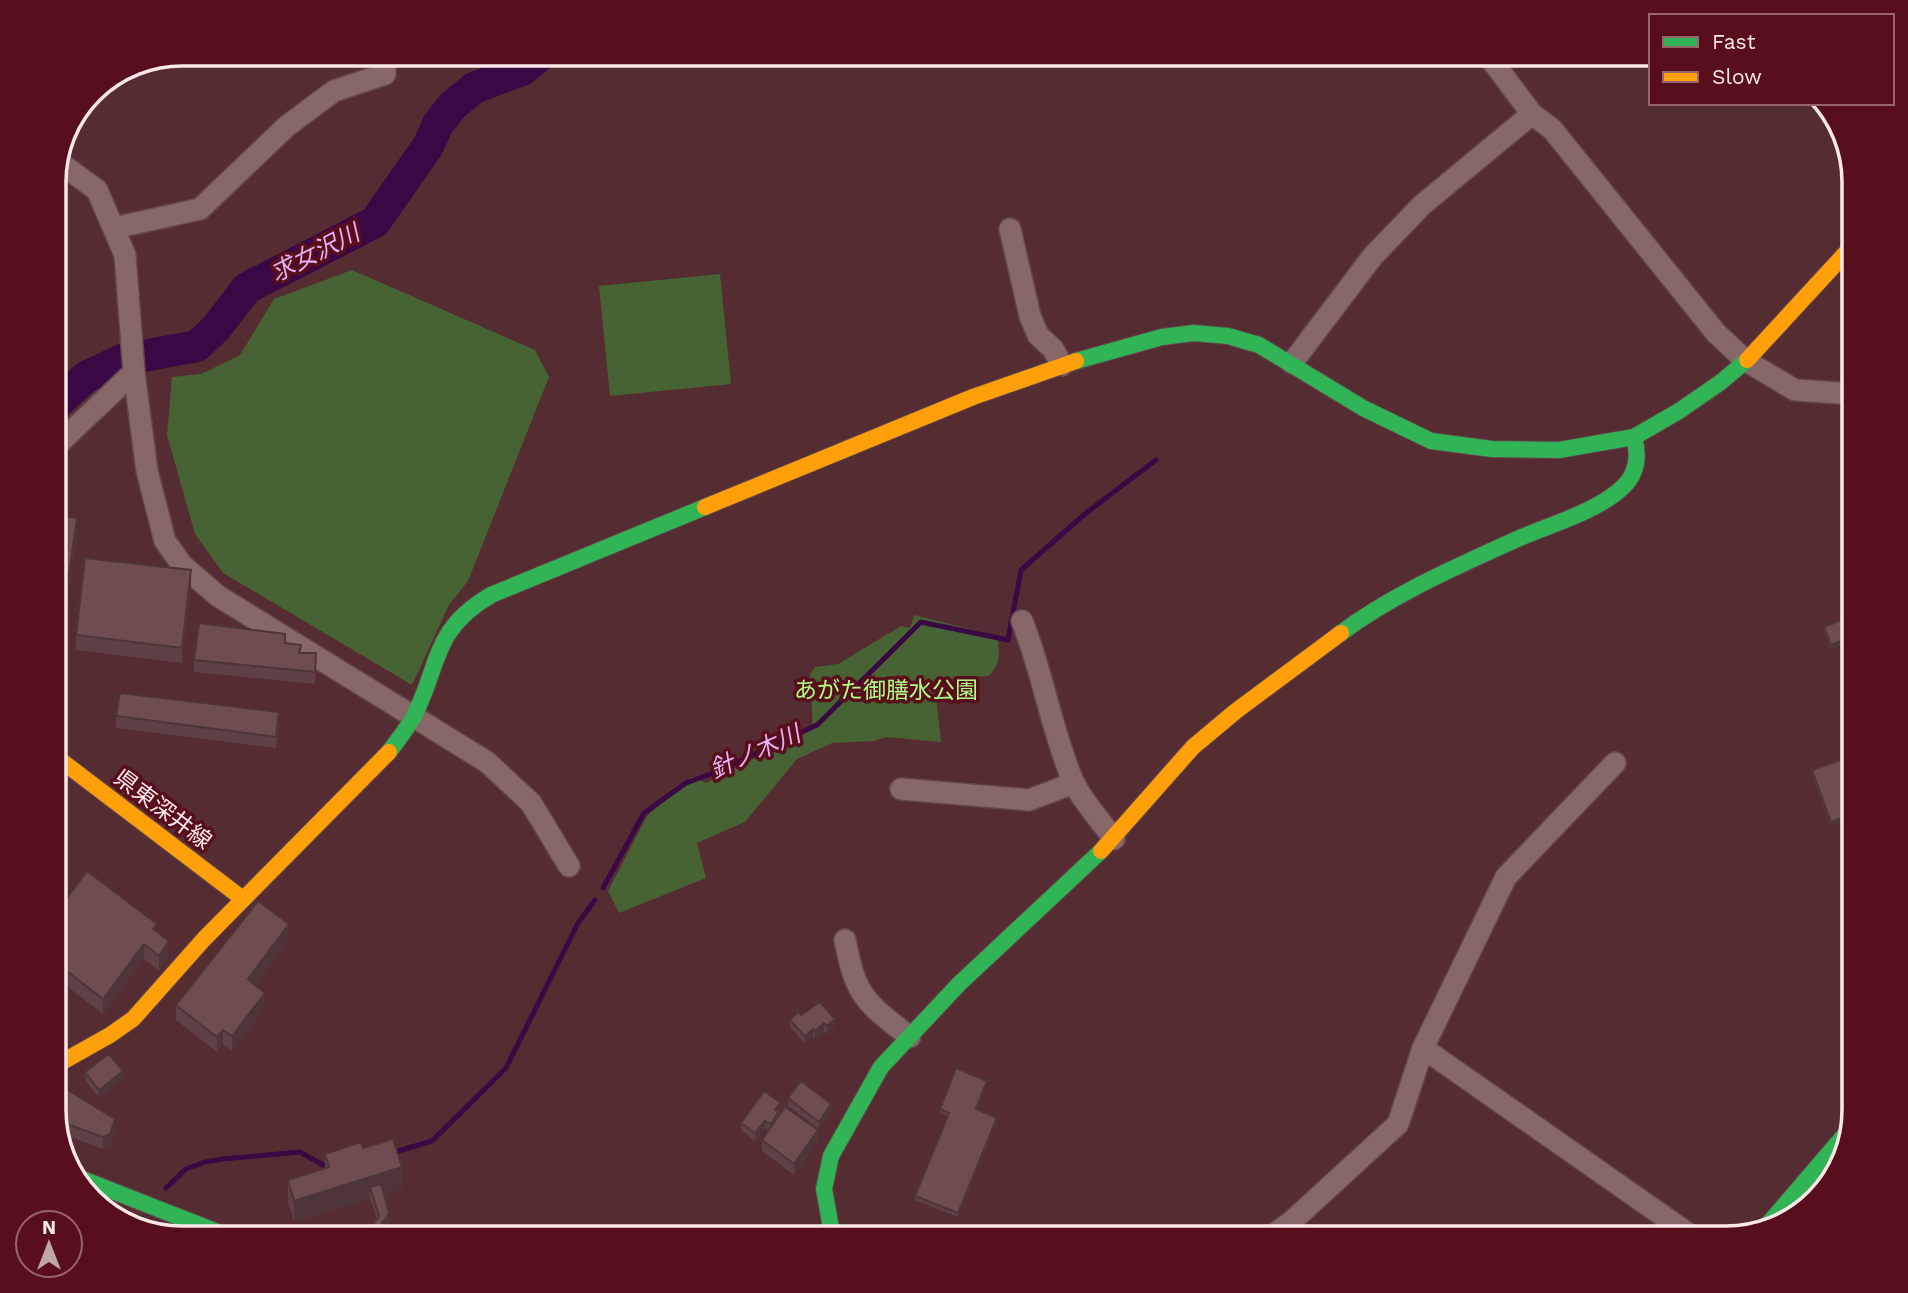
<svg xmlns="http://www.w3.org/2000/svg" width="1908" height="1293" viewBox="0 0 1908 1293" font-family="'Work Sans','Noto Sans JP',sans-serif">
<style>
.green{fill:#476233}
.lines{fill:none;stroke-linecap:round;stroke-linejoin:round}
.stream{stroke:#3a0844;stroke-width:5}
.river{stroke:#3a0844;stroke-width:32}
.street-casing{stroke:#61464a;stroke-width:24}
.fast-casing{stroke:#61464a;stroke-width:18}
.slow-casing{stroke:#61464a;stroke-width:18}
.street{stroke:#886769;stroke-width:21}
.fast{stroke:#30b455;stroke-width:16}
.slow{stroke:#ff9f0a;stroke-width:16}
.wall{fill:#5f4145}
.shaded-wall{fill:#4d3538}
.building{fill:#6e4c50;stroke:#4d3538;stroke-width:2}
.labels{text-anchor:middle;stroke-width:7;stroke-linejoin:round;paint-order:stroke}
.park-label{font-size:23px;fill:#abfe84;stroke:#590e1c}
.street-label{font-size:23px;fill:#fae7e7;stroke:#590e1c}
.water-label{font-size:24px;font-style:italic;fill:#e3b2f5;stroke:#590e1c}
.rim{fill:none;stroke:#fae7e7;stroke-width:3.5}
</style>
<rect width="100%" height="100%" fill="#552c32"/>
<g class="green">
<path d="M352,270L535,350L549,377L468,581L449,605L412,685L223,573L195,534L167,435L172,377L201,374L240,355L274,299Z"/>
<path d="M720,274L731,384L610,396L599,286Z"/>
<path d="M914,615L997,636C1000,653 1001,662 989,676L934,679L941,742L886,737L874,741L832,743L797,759L745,822L697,843L706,878L619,913L608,891L647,816L692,777L706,783L813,729L810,674L815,667L838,664L901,626L910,628Z"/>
</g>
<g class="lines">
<g class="stream">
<path d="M603,888L644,813L686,783L716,772L817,725L921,622L1008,640L1021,570L1086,513L1156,460"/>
<path d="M392,1153L432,1141L506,1068L578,923L595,900"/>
<path d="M166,1188L186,1169L205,1162L223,1159L300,1152L325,1166L331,1164"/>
</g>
<path class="river" d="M55,405L86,377L122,360L197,346L216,328L247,288L375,222L428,146L438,124L453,105L474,88L522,70L542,54"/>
<defs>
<g id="street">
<path d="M1487,54L1532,114L1552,129L1716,333L1746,361L1795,390L1854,394"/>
<path d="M60,163L97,190L125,255L134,372L147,471L165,541L182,565L218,596L487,762L531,803L569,866"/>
<path d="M114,228L200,209L287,126L334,91L385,74L384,54"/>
<path d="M1010,229L1030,316L1038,335L1053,349L1062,365"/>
<path d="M1292,363L1373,256L1422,205L1532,114"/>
<path d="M55,447L134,372"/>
<path d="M1022,621C1043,673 1051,729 1073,781C1082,801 1101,821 1114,839"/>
<path d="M901,789L1029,800L1074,783"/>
<path d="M845,940C856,997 865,1002 910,1037"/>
<path d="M1423,1048L1696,1239"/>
<path d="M1268,1239L1291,1222L1398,1124L1423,1048L1506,877L1615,763"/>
</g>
<g id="fast">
<path d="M1076,361L1162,337L1194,333L1228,336L1259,345L1363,408L1431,441L1492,449L1559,450L1634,437L1679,411L1721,382L1747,360"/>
<path d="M1341,633C1393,594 1456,567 1515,540C1548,525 1598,512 1624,486C1638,472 1639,455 1634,437"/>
<path d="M389,752C397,741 407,729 414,716C441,662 432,630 491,595L705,507"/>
<path d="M72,1175L235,1239"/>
<path d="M1763,1230L1848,1131"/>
<path d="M833,1239L824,1189L831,1156L881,1067L959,984L1101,851"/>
</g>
<g id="slow">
<path d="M1747,360L1854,244"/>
<path d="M705,507L973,397L1076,361"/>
<path d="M55,756L243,899"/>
<path d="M1101,851L1193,747L1236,711L1341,633"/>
<path d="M55,1066L110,1035L133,1019L204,939L389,752"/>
</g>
</defs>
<use href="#street" class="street-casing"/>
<use href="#fast" class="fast-casing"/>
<use href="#slow" class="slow-casing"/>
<use href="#street" class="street"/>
<use href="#fast" class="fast"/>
<use href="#slow" class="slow"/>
</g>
<g class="wall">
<path d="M55,515L77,533L63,632L55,631Z"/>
<path d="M191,585L182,663L76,650V635Z"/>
<path d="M1854,622V635L1846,638V643L1831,649L1824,631V627L1844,625Z"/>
<path d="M285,643L316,665L315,684L194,672V660Z"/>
<path d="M116,716L279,723L276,748L116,728Z"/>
<path d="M1854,746L1848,811L1850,819L1831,826L1812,774V770L1842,759L1840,751Z"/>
<path d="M55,912L157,932L169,956L159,971L144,959L103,1014L55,977Z"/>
<path d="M289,939L255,985L265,1008L232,1051L223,1045L217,1052L176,1020V1005Z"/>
<path d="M801,1015L835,1027L827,1034L824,1031L815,1039L813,1037L805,1044L790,1027V1020Z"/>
<path d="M85,1072L123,1079L99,1098L85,1080Z"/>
<path d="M987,1085L977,1110L997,1122L958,1217L915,1200V1196L947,1116L940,1113V1109Z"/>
<path d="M788,1098L831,1112L819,1129L788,1106Z"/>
<path d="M780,1110L779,1115L818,1142L794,1175L762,1151V1140L769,1131L765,1128L755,1141L741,1130V1123Z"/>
<path d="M55,1120L115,1130L110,1145L103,1149L59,1133Z"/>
<path d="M363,1148L402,1189L384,1194L389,1224L377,1219L370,1199L294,1222L288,1202V1180L325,1169V1154Z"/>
</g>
<g class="shaded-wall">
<path d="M77,518V533L63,632V617Z"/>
<path d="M191,570V585L182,663V648Z"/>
<path d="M1854,632V635L1845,639V635Z"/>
<path d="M1846,639V643L1831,649V645Z"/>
<path d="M1854,805V809L1847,812V808Z"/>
<path d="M1850,815V819L1831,826V822Z"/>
<path d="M289,924V939L248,994V979Z"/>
<path d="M169,941V956L159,971V956Z"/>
<path d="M144,944V959L103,1014V999Z"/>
<path d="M265,993V1008L232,1051V1036Z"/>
<path d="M835,1019V1027L827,1034V1026Z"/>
<path d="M824,1023V1031L815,1039V1031Z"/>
<path d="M813,1029V1037L805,1044V1036Z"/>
<path d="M223,1030V1045L217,1052V1037Z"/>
<path d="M123,1071V1079L99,1098V1090Z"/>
<path d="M987,1081V1085L976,1113V1109Z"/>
<path d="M831,1104V1112L819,1129V1122Z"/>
<path d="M997,1118V1122L958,1217V1213Z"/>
<path d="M115,1119V1130L110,1145L103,1149V1137Z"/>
<path d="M765,1121V1128L755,1141V1133Z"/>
<path d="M818,1130V1142L794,1175V1164Z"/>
<path d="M402,1167V1189L373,1198L370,1187V1199L294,1222V1201Z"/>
<path d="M389,1213V1224L382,1234V1223Z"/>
</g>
<g class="building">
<path d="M55,515L77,518L63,617L55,616Z"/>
<path d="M85,558L191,570L182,648L76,635Z"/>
<path d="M1842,620L1844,625L1854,622V632L1845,635L1846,639L1831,645L1824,627Z"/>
<path d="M199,623L285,634V643L301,645L299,653H316L315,672L194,660Z"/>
<path d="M120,693L279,712L276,737L116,716Z"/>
<path d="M1854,746V805L1847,808L1850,815L1831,822L1812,770L1843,759L1840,751Z"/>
<path d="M87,871L157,924L153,929L169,941L159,956L144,944L103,999L55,962V912L56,913Z"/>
<path d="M258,901L289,924L248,979L265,993L232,1036L223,1030L217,1037L176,1005Z"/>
<path d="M820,1002L835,1019L827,1026L824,1023L815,1031L813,1029L805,1036L790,1020L798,1012L801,1015Z"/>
<path d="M109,1054L123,1071L99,1090L85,1072Z"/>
<path d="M956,1068L987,1081L976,1109L997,1118L958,1213L915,1196L949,1113L940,1109Z"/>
<path d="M801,1081L831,1104L819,1122L788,1098Z"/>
<path d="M66,1089L115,1119L110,1134L103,1137L55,1120Z"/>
<path d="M764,1091L780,1102L775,1110L779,1111L771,1124L765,1121L755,1133L741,1123Z"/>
<path d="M785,1107L818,1130L794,1164L762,1140Z"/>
<path d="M393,1139L402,1167L294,1201L288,1180L329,1167L325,1154L361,1142L363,1148Z"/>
<path d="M381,1184L389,1213L382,1223L406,1239H363L379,1216L370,1187Z"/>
</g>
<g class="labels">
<g class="park-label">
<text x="886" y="698">あがた御膳水公園</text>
</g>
<g class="street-label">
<text transform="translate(163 809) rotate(37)" y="8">県東深井線</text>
</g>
<g class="water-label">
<text transform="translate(315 253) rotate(-27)" y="8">求女沢川</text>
<text transform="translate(755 752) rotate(-24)" y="8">針ノ木川</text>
</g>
</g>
<path d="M0 0H1908V1293H0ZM182 66H1726A116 116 0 0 1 1842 182V1110A116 116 0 0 1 1726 1226H182A116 116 0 0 1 66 1110V182A116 116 0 0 1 182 66Z" fill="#590e1c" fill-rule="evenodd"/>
<path class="rim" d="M182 66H1726A116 116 0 0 1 1842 182V1110A116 116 0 0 1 1726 1226H182A116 116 0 0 1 66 1110V182A116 116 0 0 1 182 66Z"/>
<rect x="1649" y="14" width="245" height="91" fill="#590e1c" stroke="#99656d" stroke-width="2"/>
<rect x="1663" y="37" width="35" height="10" fill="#30b455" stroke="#99656d" stroke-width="2"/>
<text x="1712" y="49" font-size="21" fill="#fae7e7">Fast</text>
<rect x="1663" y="72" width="35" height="10" fill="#ff9f0a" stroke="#99656d" stroke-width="2"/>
<text x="1712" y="84" font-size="21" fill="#fae7e7">Slow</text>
<g transform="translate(49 1244)"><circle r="33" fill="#590e1c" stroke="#99656d" stroke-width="2"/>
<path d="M0-5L12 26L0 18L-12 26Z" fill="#c0a6a8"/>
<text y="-10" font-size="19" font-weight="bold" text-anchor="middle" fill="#fae7e7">N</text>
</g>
</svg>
